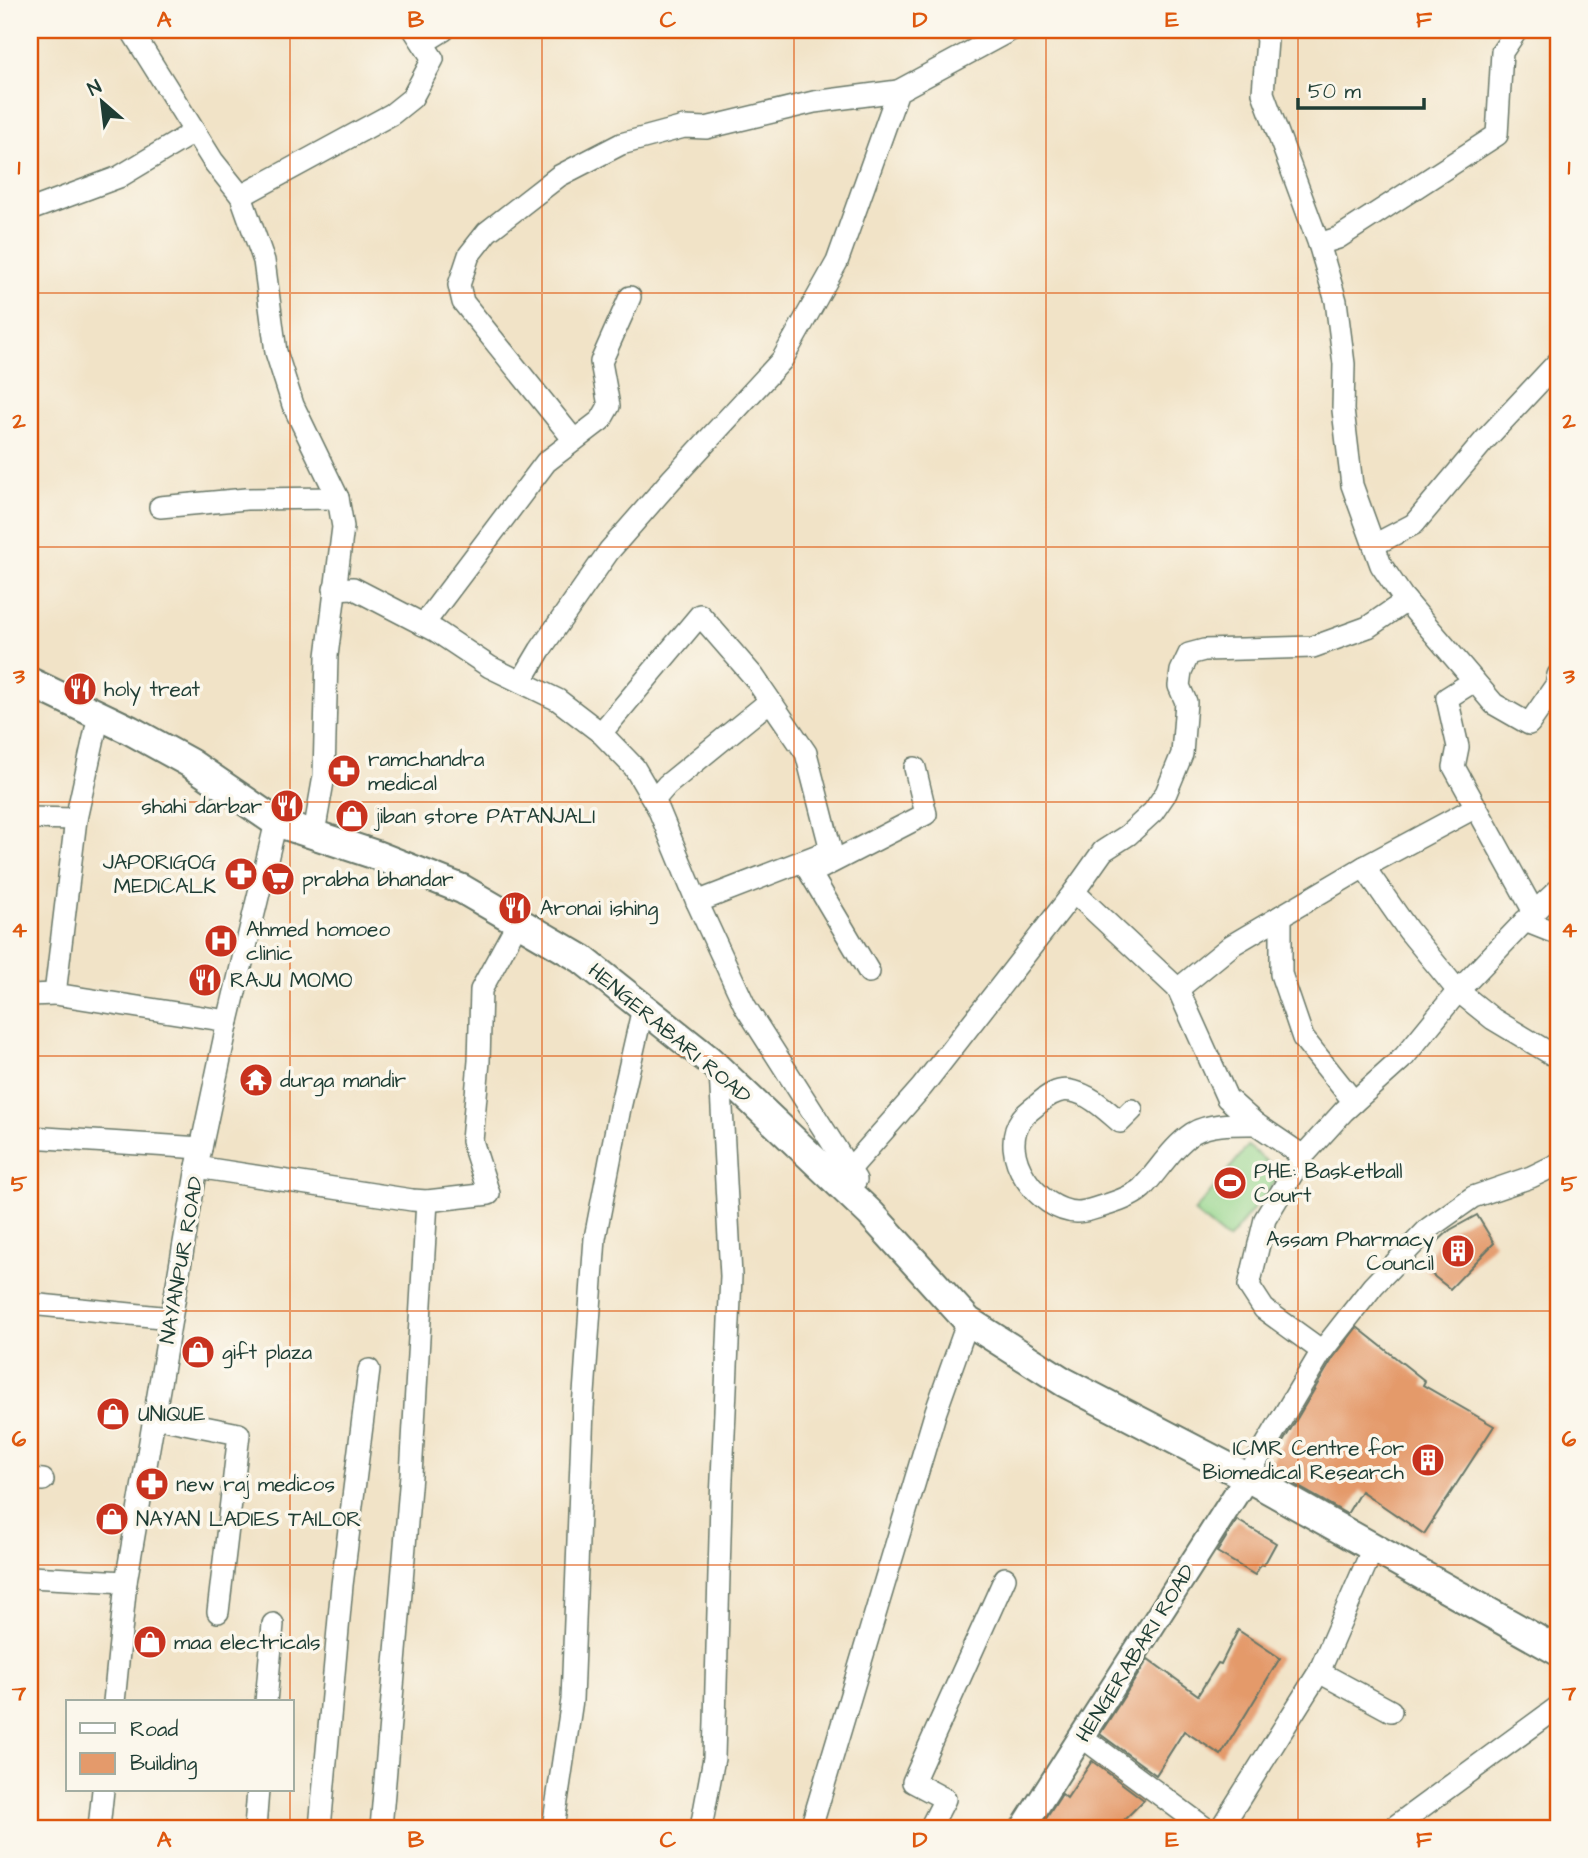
<svg xmlns="http://www.w3.org/2000/svg" width="1588" height="1858" viewBox="0 0 1588 1858" font-family="'Architects Daughter',sans-serif">
<style>
.green{fill:#93d48a;stroke:#59885f;stroke-width:2}
.building{fill:#e49a6b}
.lines{fill:none;stroke-linecap:round;stroke-linejoin:round}
.minor-casing{stroke:#687767;stroke-width:24}
.tertiary-casing{stroke:#687767;stroke-width:28}
.secondary-casing{stroke:#687767;stroke-width:32}
.minor{stroke:#fff;stroke-width:21}
.tertiary{stroke:#fff;stroke-width:24}
.secondary{stroke:#fff;stroke-width:28}
.grid{fill:none;stroke:#de580e;stroke-width:2;stroke-opacity:0.55}
.labels{text-anchor:middle;stroke-width:7;stroke-linejoin:round;paint-order:stroke}
.poi-label{font-size:21px;fill:#1f3d34;stroke:#fbf7ec;text-anchor:start}
.street-label{font-size:21px;fill:#1f3d34;stroke:#fbf7ec}
.neatline{fill:none;stroke:#de580e;stroke-width:2.5}
.grid-label{font-size:23px;text-anchor:middle;font-weight:bold;fill:#de580e}
</style>
<rect width="100%" height="100%" fill="#fbf7ec"/>
<filter id="ink" filterUnits="userSpaceOnUse"><feTurbulence type="fractalNoise" baseFrequency=".0143" numOctaves="2"/><feDisplacementMap in="SourceGraphic" scale="14" xChannelSelector="R" yChannelSelector="G"/><feConvolveMatrix kernelMatrix="1 2 1 2 8 2 1 2 1" color-interpolation-filters="sRGB"/></filter>
<filter id="wash" filterUnits="userSpaceOnUse"><feTurbulence type="fractalNoise" baseFrequency=".00686" numOctaves="4" result="noise"/><feDisplacementMap in="SourceGraphic" scale="28" xChannelSelector="R" yChannelSelector="G"/><feGaussianBlur stdDeviation="1.57" result="paint"/><feColorMatrix in="noise" values="0 0 0 0 0 0 0 0 0 0 0 0 0 0 0 0 0 1.4 0 .05"/><feComposite in="paint" operator="in"/></filter>
<g filter="url(#wash)">
<rect width="100%" height="100%" fill="#f1e3c7"/>
<path class="green" d="M1248,1146L1282,1174L1228,1240L1194,1212Z"/>
<g id="blocks">
<g class="building">
<path d="M1477,1215L1494,1243L1450,1289L1421,1266L1438,1241L1450,1230Z"/>
<path d="M1357,1327L1425,1381L1423,1385L1494,1426L1424,1534L1361,1491L1347,1514L1267,1469L1333,1358Z"/>
<path d="M1237,1520L1276,1543L1264,1565L1261,1564L1255,1575L1217,1552Z"/>
<path d="M1238,1630L1280,1658L1221,1755L1184,1731L1156,1775L1100,1734L1148,1659L1198,1695L1218,1663L1221,1664Z"/>
<path d="M1092,1761L1144,1800L1116,1828H1040L1062,1794L1067,1798Z"/>
</g>
</g>
</g>
<g filter="url(#ink)">
<use href="#blocks" fill-opacity="0" stroke="#687767" stroke-width="2"/>
<g class="lines">
<defs>
<g id="minor">
<path d="M131,30L213,161L241,196L264,261L276,352L293,405L338,498L343,527L327,656L324,776L314,833"/>
<path d="M1264,30L1267,40L1263,93L1319,244L1338,238L1497,135L1502,52L1517,30"/>
<path d="M423,43L444,30"/>
<path d="M241,196L392,114L412,98L433,59L414,30"/>
<path d="M30,210L119,177L194,132"/>
<path d="M1319,244L1336,301L1344,364L1343,410L1352,485L1381,565L1402,596L1494,704L1529,724L1556,685L1558,675"/>
<path d="M574,440L463,302L459,285L469,255L487,232L559,176L621,144L684,127L706,128L814,102L898,91"/>
<path d="M160,507L246,499L338,498"/>
<path d="M1374,545L1414,524L1484,441L1558,362"/>
<path d="M334,589L353,588L436,631L490,667L558,700L601,733L634,767L658,808L697,902L745,1006L856,1180"/>
<path d="M423,625L546,462L601,420L609,406L601,362L630,297"/>
<path d="M1474,681L1447,698L1458,747L1454,767L1534,912"/>
<path d="M521,682L540,650L609,551L671,480L782,360L837,262L898,91L1011,30"/>
<path d="M601,733L700,615L754,677L806,753L831,850L697,902"/>
<path d="M654,800L667,785L770,701"/>
<path d="M30,818L76,819L55,994L228,1021"/>
<path d="M76,819L99,715"/>
<path d="M803,861L869,972"/>
<path d="M1364,867L1408,930L1458,991L1493,1019L1558,1058"/>
<path d="M821,868L926,814L915,768"/>
<path d="M1074,892L1178,989"/>
<path d="M1281,916V974L1303,1038L1354,1102"/>
<path d="M1525,921L1558,934"/>
<path d="M30,995L55,994"/>
<path d="M1132,1110L1120,1122C1106,1110 1090,1094 1071,1091C1058,1088 1047,1096 1038,1104C1033,1108 1026,1113 1022,1118C996,1154 1038,1211 1077,1212C1086,1212 1095,1208 1103,1206C1116,1202 1132,1197 1142,1188C1159,1170 1172,1147 1193,1133C1210,1123 1236,1124 1256,1124"/>
<path d="M30,1137L201,1148"/>
<path d="M1303,1156L1256,1124L1227,1098L1178,989L1232,945L1364,867L1476,807"/>
<path d="M197,1167L412,1200L427,1201L489,1194L472,1141L479,1061L481,990L518,922"/>
<path d="M849,1170L922,1087L1074,892L1103,851L1128,835L1153,812L1166,793L1182,754L1186,702L1179,686L1181,671L1189,654L1204,650L1313,647L1368,627L1406,601"/>
<path d="M30,1304L171,1318"/>
<path d="M1322,1351L1264,1309L1249,1286L1265,1219L1303,1156L1344,1111L1404,1057L1458,991L1525,921L1558,890"/>
<path d="M154,1417L239,1434L218,1612"/>
<path d="M1247,1477L1322,1351L1373,1286L1429,1228L1473,1197L1531,1177L1558,1164"/>
<path d="M30,1479L43,1480"/>
<path d="M30,1577L126,1582"/>
<path d="M1319,1672L1391,1711"/>
<path d="M114,1702L126,1582L197,1167L228,1021L276,822"/>
<path d="M266,1702L273,1624"/>
<path d="M1082,1737L1205,1828"/>
<path d="M99,1828L103,1790"/>
<path d="M255,1828L258,1790"/>
<path d="M320,1828L342,1585L369,1370"/>
<path d="M381,1828L411,1475L427,1201"/>
<path d="M553,1828L572,1700L583,1408L595,1238L620,1108L643,1008"/>
<path d="M701,1828L714,1758L721,1501L731,1276L720,1071"/>
<path d="M811,1828L936,1411L968,1321"/>
<path d="M930,1828L945,1799L913,1782L1005,1578"/>
<path d="M1221,1828L1319,1672L1373,1548"/>
<path d="M1393,1828L1558,1707"/>
</g>
<path id="tertiary" d="M1023,1828L1247,1477"/>
<path id="secondary" d="M30,682L130,730L190,763L276,822L376,855L462,889L582,959L709,1060L871,1214L968,1321L1064,1382L1247,1477L1558,1651"/>
</defs>
<use href="#minor" class="minor-casing"/>
<use href="#tertiary" class="tertiary-casing"/>
<use href="#secondary" class="secondary-casing"/>
<use href="#minor" class="minor"/>
<use href="#tertiary" class="tertiary"/>
<use href="#secondary" class="secondary"/>
</g>
</g>
<path class="grid" d="M290,30V1702M542,30V1828M794,30V1828M1046,30V1828M1298,30V1828M30,293H1558M30,547H1558M30,802H1558M30,1056H1558M30,1311H1558M30,1565H1558M290,1790V1828"/>
<defs>
<symbol id="restaurant-disc" viewBox="-11 -11 22 22"><circle r="9.5" fill="#c8321e" stroke="#fbf7ec"/><path d="M-5-6h1v4h1v-4h1v4h1v-4h1v5L-1.5 .5V6h-2V.5L-5-1ZM5-6V6H3V1.5H1.5Q1.5-4 5-6Z" fill="#fff"/></symbol>
<symbol id="pharmacy-disc" viewBox="-11 -11 22 22"><circle r="9.5" fill="#c8321e" stroke="#fbf7ec"/><path d="M-2-6h4v4h4v4h-4v4h-4v-4h-4v-4h4Z" fill="#fff"/></symbol>
<symbol id="shop-disc" viewBox="-11 -11 22 22"><circle r="9.5" fill="#c8321e" stroke="#fbf7ec"/><path d="M-5-2.5h2.3a2.7 3.5 0 0 1 5.4 0H5L5.5 6h-11ZM-1.5-2.5h3a1.5 2.3 0 0 0-3 0Z" fill="#fff"/></symbol>
<symbol id="supermarket-disc" viewBox="-11 -11 22 22"><circle r="9.5" fill="#c8321e" stroke="#fbf7ec"/><path d="M-6-5.5h2.5l.6 2H6L4.5 2H-2.5L-4.4-4H-6ZM-1.5 3.2a1.3 1.3 0 1 0 .1 0ZM3 3.2a1.3 1.3 0 1 0 .1 0Z" fill="#fff"/></symbol>
<symbol id="hospital-disc" viewBox="-11 -11 22 22"><circle r="9.5" fill="#c8321e" stroke="#fbf7ec"/><path d="M-5-5h3v3.5h4V-5h3V5h-3V1.5h-4V5h-3Z" fill="#fff"/></symbol>
<symbol id="temple-disc" viewBox="-11 -11 22 22"><circle r="9.5" fill="#c8321e" stroke="#fbf7ec"/><path d="M0-6L5-2H3V0L6.5 2.5H4V6H1.5V3h-3V6H-4V2.5H-6.5L-3 0V-2H-5Z" fill="#fff"/></symbol>
<symbol id="stadium-disc" viewBox="-11 -11 22 22"><circle r="9.5" fill="#c8321e" stroke="#fbf7ec"/><path d="M0-5a6.5 5 0 1 0 0 10a6.5 5 0 1 0 0-10ZM-3.5-1.8h7v3.6h-7Z" fill="#fff"/></symbol>
<symbol id="building-disc" viewBox="-11 -11 22 22"><circle r="9.5" fill="#c8321e" stroke="#fbf7ec"/><path d="M-4-6H4V6H1V3H-1V6H-4ZM-2.5-4.3h1.7v1.8h-1.7ZM.8-4.3h1.7v1.8H.8ZM-2.5-1h1.7V.8h-1.7ZM.8-1h1.7V.8H.8Z" fill="#fff"/></symbol>
</defs>
<g fill-rule="evenodd">
<use href="#restaurant-disc" x="61" y="670" width="38" height="38"/>
<use href="#pharmacy-disc" x="325" y="752" width="38" height="38"/>
<use href="#restaurant-disc" x="268" y="787" width="38" height="38"/>
<use href="#shop-disc" x="333" y="797" width="38" height="38"/>
<use href="#pharmacy-disc" x="222" y="855" width="38" height="38"/>
<use href="#supermarket-disc" x="259" y="860" width="38" height="38"/>
<use href="#restaurant-disc" x="496" y="889" width="38" height="38"/>
<use href="#hospital-disc" x="202" y="922" width="38" height="38"/>
<use href="#restaurant-disc" x="186" y="961" width="38" height="38"/>
<use href="#temple-disc" x="237" y="1061" width="38" height="38"/>
<use href="#stadium-disc" x="1211" y="1164" width="38" height="38"/>
<use href="#building-disc" x="1439" y="1232" width="38" height="38"/>
<use href="#shop-disc" x="179" y="1333" width="38" height="38"/>
<use href="#shop-disc" x="94" y="1395" width="38" height="38"/>
<use href="#building-disc" x="1409" y="1441" width="38" height="38"/>
<use href="#pharmacy-disc" x="133" y="1465" width="38" height="38"/>
<use href="#shop-disc" x="93" y="1500" width="38" height="38"/>
<use href="#shop-disc" x="131" y="1623" width="38" height="38"/>
</g>
<g class="labels">
<g class="poi-label">
<text x="104" y="696">holy treat</text>
<text x="368" y="766">ramchandra<tspan x="368" dy="24">medical</tspan></text>
<text x="262" y="813" text-anchor="end">shahi darbar</text>
<text x="376" y="823">jiban store PATANJALI</text>
<text x="216" y="869" text-anchor="end">JAPORIGOG<tspan x="216" dy="24">MEDICALK</tspan></text>
<text x="302" y="886">prabha bhandar</text>
<text x="540" y="915">Aronai ishing</text>
<text x="246" y="936">Ahmed homoeo<tspan x="246" dy="24">clinic</tspan></text>
<text x="230" y="987">RAJU MOMO</text>
<text x="280" y="1087">durga mandir</text>
<text x="1254" y="1178">PHE: Basketball<tspan x="1254" dy="24">Court</tspan></text>
<text x="1434" y="1246" text-anchor="end">Assam Pharmacy<tspan x="1434" dy="24">Council</tspan></text>
<text x="222" y="1359">gift plaza</text>
<text x="138" y="1421">UNIQUE</text>
<text x="1404" y="1455" text-anchor="end">ICMR Centre for<tspan x="1404" dy="24">Biomedical Research</tspan></text>
<text x="176" y="1491">new raj medicos</text>
<text x="136" y="1526">NAYAN LADIES TAILOR</text>
<text x="174" y="1649">maa electricals</text>
</g>
<g class="street-label">
<text transform="translate(670 1033) rotate(40)" y="7">HENGERABARI ROAD</text>
<text transform="translate(181 1260) rotate(-80)" y="7">NAYANPUR ROAD</text>
<text transform="translate(1135 1653) rotate(-58)" y="7">HENGERABARI ROAD</text>
</g>
</g>
<rect width="1588" height="1858" fill="none" stroke="#fbf7ec" stroke-width="77"/>
<rect x="66" y="1700" width="228" height="91" fill="#fbf7ec" stroke="#a3ada2" stroke-width="2"/>
<rect x="80" y="1723" width="35" height="10" fill="#ffffff" stroke="#a3ada2" stroke-width="2"/>
<text x="130" y="1736" font-size="21" fill="#1f3d34">Road</text>
<rect x="80" y="1753" width="35" height="21" fill="#e49a6b" stroke="#a3ada2" stroke-width="2"/>
<text x="130" y="1770" font-size="21" fill="#1f3d34">Building</text>
<g transform="translate(102 102) rotate(332)" stroke="#fbf7ec" stroke-width="5" paint-order="stroke">
<path d="M0-5L12 26L0 18L-12 26Z" fill="#1f3d34"/>
<text y="-10" font-size="19" font-weight="bold" text-anchor="middle" fill="#1f3d34">N</text>
</g>
<path d="M1298 98v10h126v-10" fill="none" stroke="#1f3d34" stroke-width="3.5"/>
<text x="1308" y="98" font-size="21" fill="#1f3d34" stroke="#fbf7ec" stroke-width="5" paint-order="stroke">50 m</text>
<rect x="38" y="38" width="1512" height="1782" class="neatline"/>
<g class="grid-label">
<text x="164" y="27">A</text>
<text x="416" y="27">B</text>
<text x="668" y="27">C</text>
<text x="920" y="27">D</text>
<text x="1172" y="27">E</text>
<text x="1424" y="27">F</text>
<text x="19" y="174">1</text>
<text x="1569" y="174">1</text>
<text x="19" y="428">2</text>
<text x="1569" y="428">2</text>
<text x="19" y="683">3</text>
<text x="1569" y="683">3</text>
<text x="19" y="937">4</text>
<text x="1569" y="937">4</text>
<text x="19" y="1191">5</text>
<text x="1569" y="1191">5</text>
<text x="19" y="1446">6</text>
<text x="1569" y="1446">6</text>
<text x="19" y="1700">7</text>
<text x="1569" y="1700">7</text>
<text x="164" y="1847">A</text>
<text x="416" y="1847">B</text>
<text x="668" y="1847">C</text>
<text x="920" y="1847">D</text>
<text x="1172" y="1847">E</text>
<text x="1424" y="1847">F</text>
</g>
</svg>
